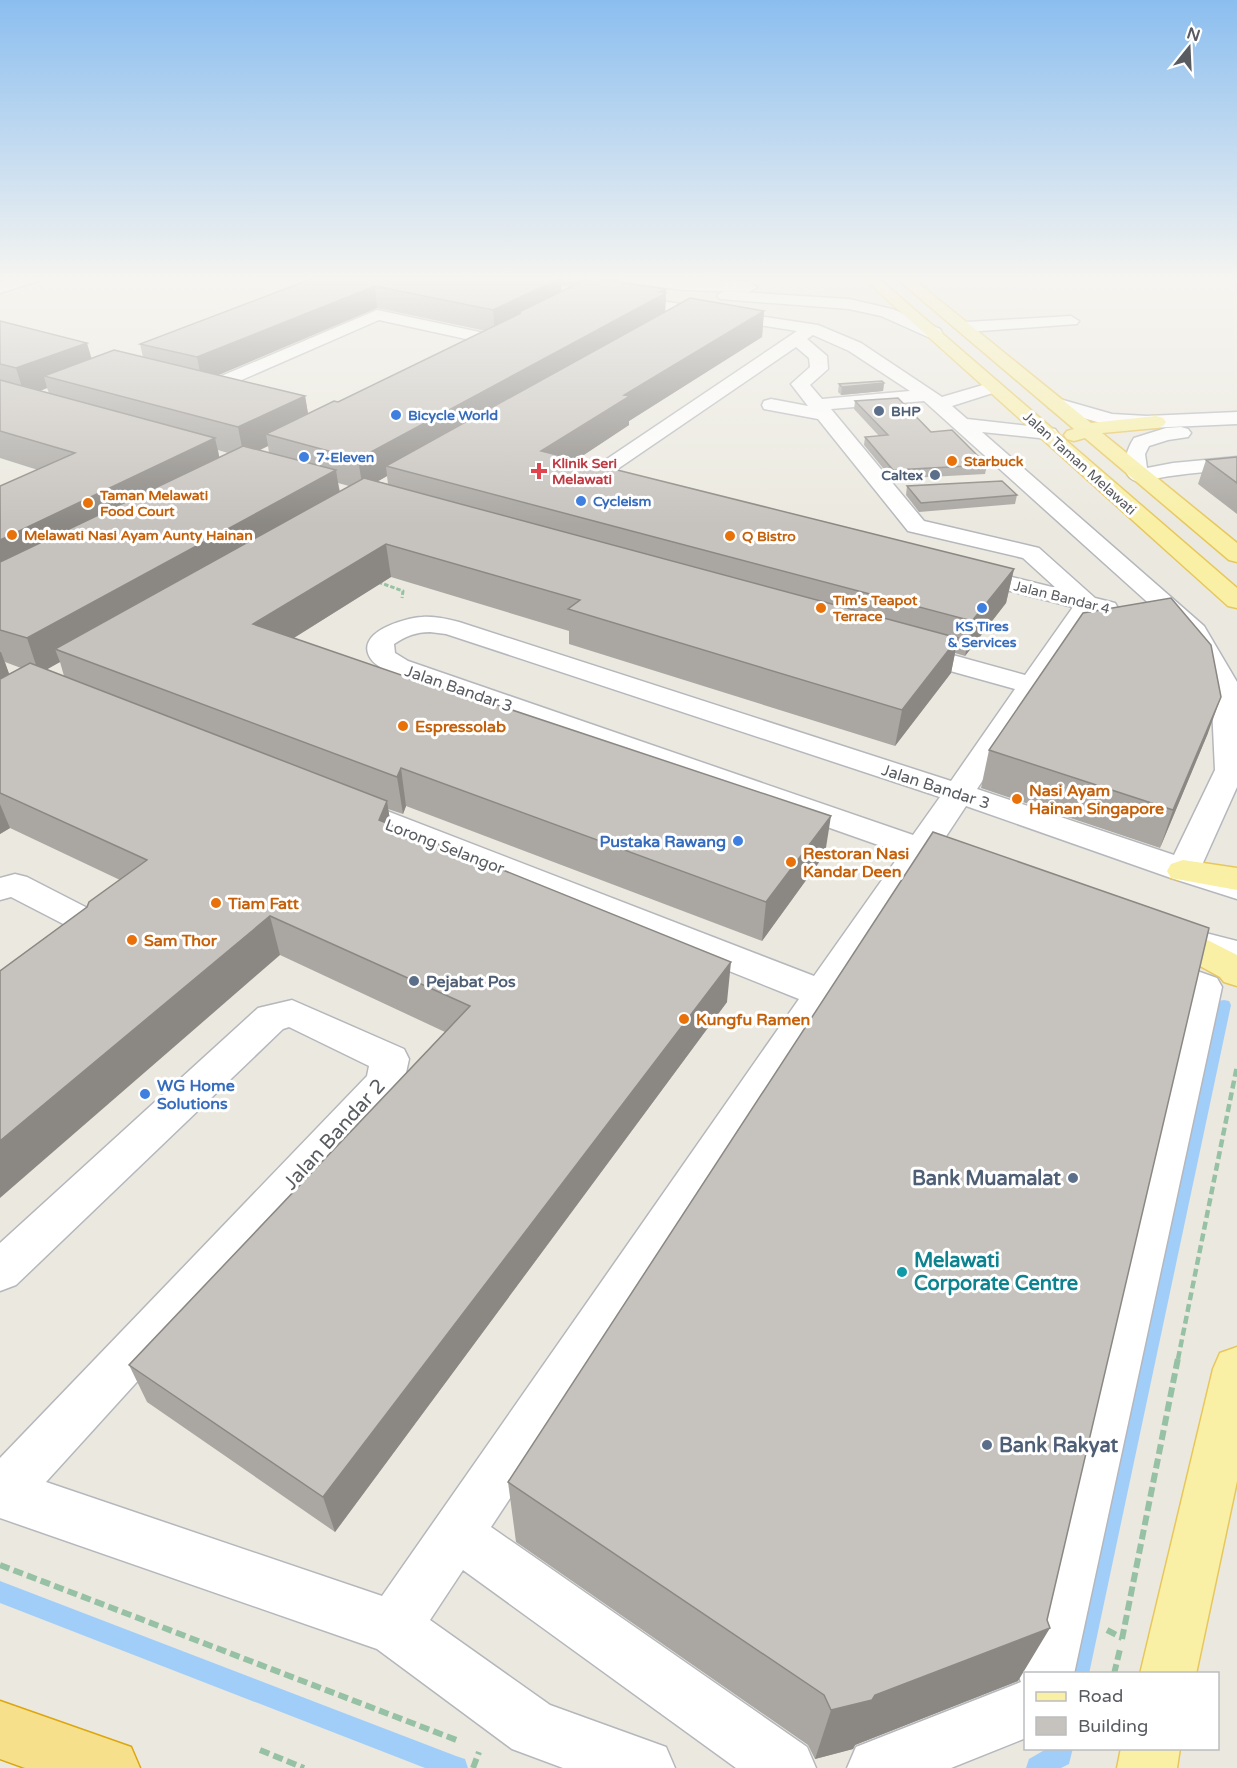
<svg xmlns="http://www.w3.org/2000/svg" width="1237" height="1768" viewBox="0 0 1237 1768" font-family="'Varela Round',sans-serif">
<style>
.lines{fill:none;stroke-linecap:round;stroke-linejoin:round}
.stream{fill:#a1cef9;fill-rule:evenodd}
.minor-casing{stroke:#b5b7bc;stroke-width:3}
.major-casing{stroke:#e7c75b;stroke-width:3}
.highway-casing{stroke:#dca60e;stroke-width:3}
.path-far2{stroke:#97c1a5;stroke-width:3;stroke-dasharray:4.5 2;stroke-linecap:butt}
.path-far1{stroke:#97c1a5;stroke-width:4.5;stroke-dasharray:8 4;stroke-linecap:butt}
.path{stroke:#97c1a5;stroke-width:6;stroke-dasharray:10 4.5;stroke-linecap:butt}
.minor{fill:#fff;fill-rule:evenodd}
.major{fill:#f9f0a6;fill-rule:evenodd}
.highway{fill:#f6e08b;fill-rule:evenodd}
.wall{fill:#aaa7a3;fill-rule:evenodd}
.shaded-wall{fill:#8b8884}
.building{fill:#c6c2bd;stroke:#8b8884;stroke-width:1.5}
.service-dot{fill:#5c6f8a;stroke:#fff;stroke-width:2}
.shop-dot{fill:#3f7fe0;stroke:#fff;stroke-width:2}
.food-dot{fill:#e8710a;stroke:#fff;stroke-width:2}
.health-dot{fill:#e0444e;stroke:#fff;stroke-width:2}
.culture-dot{fill:#0f9aa8;stroke:#fff;stroke-width:2}
.labels{text-anchor:middle;stroke-width:6;stroke-linejoin:round;paint-order:stroke}
.far-service-label{font-size:14px;font-weight:bold;fill:#4e5e75;stroke:#fff;text-anchor:start}
.far-shop-label{font-size:14px;font-weight:bold;fill:#366cbe;stroke:#fff;text-anchor:start}
.far-food-label{font-size:14px;font-weight:bold;fill:#c56008;stroke:#fff;text-anchor:start}
.far-health-label{font-size:14px;font-weight:bold;fill:#be3a42;stroke:#fff;text-anchor:start}
.far-street-label{font-size:14px;fill:#585b60;stroke:#fff}
.street-label{font-size:16px;fill:#585b60;stroke:#fff}
.food-label{font-size:16px;font-weight:bold;fill:#c56008;stroke:#fff;text-anchor:start}
.shop-label{font-size:16px;font-weight:bold;fill:#366cbe;stroke:#fff;text-anchor:end}
.service-label{font-size:16px;font-weight:bold;fill:#4e5e75;stroke:#fff;text-anchor:start}
.near-street-label{font-size:20px;fill:#585b60;stroke:#fff}
.near-service-label{font-size:20px;font-weight:bold;fill:#4e5e75;stroke:#fff;text-anchor:end}
.near-culture-label{font-size:20px;font-weight:bold;fill:#0d838f;stroke:#fff;text-anchor:start}
</style>
<rect width="100%" height="100%" fill="#ebe9df"/>
<g class="lines">
<g class="stream">
<path d="M1224,1000L1229,1001L1231,1005L1089,1674H1066L1217,1005L1219,1001Z"/>
<path d="M0,1581L456,1756L465,1759L468,1768H425L0,1603Z"/>
<path d="M1048,1748H1073L1069,1764L1061,1768H1026L1029,1759Z"/>
</g>
<defs>
<g id="minor">
<path d="M19,278H40L38,281L0,293V283Z"/>
<path d="M619,278H659L749,282L757,287L749,292L683,290L626,282Z"/>
<path d="M725,291L849,299L892,309L940,329L942,333L934,338L928,337L881,316L849,309L720,299L717,296L720,293Z"/>
<path d="M622,295L818,325L861,343L942,397L993,382L999,383L1002,387L999,391L952,406L967,419L1055,429L1058,433L1055,437L1048,439L982,432L1204,626L1237,682V787L1202,865L1237,876V899L1171,878L966,806L941,844L976,857L981,864L976,871L965,874L929,863L491,1527L807,1747L816,1768H736L463,1570L430,1620L550,1705L666,1747L675,1768H563L512,1749L377,1649L0,1518V1458L367,1076L369,1066L289,1027L283,1029L16,1285L0,1291V1243L258,1008L292,1000L404,1049L409,1059L404,1082L399,1093L46,1482L382,1596L799,999L339,815L335,808L339,801L350,799L361,801L814,976L901,853L390,673C384,669 375,665 371,659C353,633 404,618 422,617C434,616 447,619 459,622L951,781L1015,689L900,657L896,651L900,645L909,643L1025,675L1073,607L959,578L955,573L959,568L967,566L1056,588L1023,558L908,531L818,419L764,409L762,405L764,401L771,399L808,406L791,384L810,367L809,358L796,347L600,481L593,483L586,481L583,477L586,473L797,331L616,303L614,300L616,297ZM813,335L849,351L910,391L822,399L810,385L828,369L827,356L807,339ZM924,401L1184,635L1211,685L1215,770L1174,855L977,789L1094,612L1106,615L1115,613L1118,608L1115,603L1095,598L1039,548L924,521L831,409ZM430,632L446,634L940,797L913,835L408,661L395,653L394,644C406,636 416,632 430,632Z"/>
<path d="M377,310L498,336L506,341L498,346L379,320L221,389L228,394L225,398L219,400L198,394L195,390L198,386Z"/>
<path d="M1071,316L1079,321L1077,324L967,332L959,327L967,322Z"/>
<path d="M1056,398L1112,414L1147,416L1237,412V424L1147,428L1111,426L1049,408L1047,404L1049,400Z"/>
<path d="M1181,427L1188,429L1191,433L1188,437L1168,440L1149,446L1145,454L1147,468L1173,463L1237,457V469C1211,472 1184,473 1159,478C1152,480 1143,484 1136,481C1118,475 1126,450 1134,438L1166,428Z"/>
<path d="M15,874L27,877L103,916L108,924C103,947 89,959 66,953L61,944L73,929L11,897L0,900V878Z"/>
<path d="M1186,928L1237,941V965L1174,948L1169,940L1174,932Z"/>
<path d="M1154,956L1217,978L1222,987L1074,1674H1026V1738L951,1768H847L856,1747L1021,1682L1018,1674L1184,994L1141,978L1136,969L1141,960Z"/>
</g>
<g id="major">
<path d="M863,278H878L1237,588V608L1228,606Z"/>
<path d="M896,278H912L1091,423L1156,416L1163,418L1166,422L1163,426L1156,428L1102,433L1237,543V562L1229,560L1085,438L1074,441L1067,439L1064,435L1067,431L1074,429Z"/>
<path d="M1183,860L1237,868V890L1171,878L1167,871L1171,864Z"/>
<path d="M1172,924L1184,928L1237,955V986L1224,982L1220,977L1160,944L1155,936L1160,928Z"/>
<path d="M1237,1347V1481L1196,1674H1140L1213,1369L1220,1353Z"/>
<path d="M1121,1748H1180L1177,1768H1117Z"/>
</g>
<path id="highway" d="M0,1701L131,1747L140,1768H25L0,1759Z"/>
</defs>
<use href="#minor" class="minor-casing"/>
<use href="#major" class="major-casing"/>
<use href="#highway" class="highway-casing"/>
<path class="path-far2" d="M378,582L403,591L402,598"/>
<path class="path-far1" d="M1178,1359L1237,1066"/>
<g class="path">
<path d="M0,1565L459,1741"/>
<path d="M1107,1630L1122,1638"/>
<path d="M1122,1639L1178,1358"/>
<path d="M1114,1674L1120,1649"/>
<path d="M260,1750L304,1768"/>
<path d="M473,1768L479,1752"/>
</g>
<use href="#minor" class="minor"/>
<use href="#major" class="major"/>
<use href="#highway" class="highway"/>
</g>
<g class="wall">
<path d="M314,278H620V281L615,282L666,289L665,311H764L762,337L629,421V425L576,460L1014,569L1006,603L965,656L955,653L951,673L895,746L569,644V631L391,577L294,638L825,854L762,941L406,806L403,814L388,809L391,825L727,1002L335,1532L147,1402L129,1365L445,1032L280,955L87,907L120,880L10,828L0,834V486L38,470L0,458V321L91,358L143,357L140,344ZM561,286L571,287L561,292ZM377,308L486,331L338,402L308,414L305,396L218,375ZM47,388L49,393L40,391ZM268,446L269,453L259,450ZM218,450L228,453L219,457ZM387,476L388,484L377,481L382,479ZM338,483L349,486L340,491ZM5,662L21,668L9,674ZM60,662L64,676L46,669Z"/>
<path d="M884,383L883,391L841,395L838,392L839,384Z"/>
<path d="M855,401L931,432L987,465L985,474L892,479L864,445L865,437L879,436L854,409Z"/>
<path d="M1237,457V514L1198,484L1206,460Z"/>
<path d="M907,486L1017,495L1015,504L919,512L906,495Z"/>
<path d="M1208,733L1160,848L981,788L989,750Z"/>
<path d="M508,1482L1018,1681L855,1745L853,1749L815,1759L808,1745L516,1542Z"/>
</g>
<g class="shaded-wall">
<path d="M561,278L562,300L521,313H517L518,321L495,333L493,310Z"/>
<path d="M582,278H620V281L582,289Z"/>
<path d="M375,286L377,308L202,382L197,357Z"/>
<path d="M666,289L665,319L386,466L387,476L363,490L358,459Z"/>
<path d="M764,311L762,337L629,421V425L543,482L541,451L624,395Z"/>
<path d="M87,343L95,370L44,376L47,388L25,397L16,368Z"/>
<path d="M884,383L883,391L841,395L842,387Z"/>
<path d="M305,396L310,425L266,434L268,446L244,458L238,427Z"/>
<path d="M215,438L222,469L0,578V540Z"/>
<path d="M336,470L341,502L55,649L60,662L39,674L27,638Z"/>
<path d="M386,544L391,577L260,659L253,624Z"/>
<path d="M1014,569L1006,603L965,656L972,621Z"/>
<path d="M958,638L951,673L895,746L902,710Z"/>
<path d="M0,652H1L14,687L0,697Z"/>
<path d="M1221,697L1208,733L1160,848L1173,810Z"/>
<path d="M401,768L406,806L403,814L397,777Z"/>
<path d="M387,801L393,839L379,820Z"/>
<path d="M0,804L10,828L0,834Z"/>
<path d="M831,816L825,854L762,941L766,902Z"/>
<path d="M270,916L280,955L0,1198V1141Z"/>
<path d="M731,962L727,1002L335,1532L323,1497Z"/>
<path d="M1050,1628L1018,1681L855,1745L853,1749L815,1759L831,1710L875,1695Z"/>
</g>
<g class="building">
<path d="M314,278H459L468,279L471,278H561L493,310L375,286L197,357L140,344Z"/>
<path d="M589,278L666,289L659,292L666,293L358,459L266,434L334,401L338,402L521,313H517Z"/>
<path d="M690,298L764,311L624,395L630,396L541,451L1014,569L972,621L386,466Z"/>
<path d="M0,321L87,343L16,368L0,364Z"/>
<path d="M114,350L305,396L238,427L44,376Z"/>
<path d="M0,380L215,438L0,540V486L75,453L0,431Z"/>
<path d="M882,381L884,383L842,387L839,384Z"/>
<path d="M898,398L931,432L952,430L987,465L893,470L865,437L888,435L855,401Z"/>
<path d="M243,446L336,470L27,638L0,630V562Z"/>
<path d="M1237,457V483L1206,460Z"/>
<path d="M364,478L958,638L902,710L568,609L580,600L386,544L253,624L462,696L464,694L831,816L766,902L401,768L397,777L55,649Z"/>
<path d="M1002,481L1017,495L921,503L907,486Z"/>
<path d="M1171,598L1211,645L1221,697L1173,810L989,750L1083,613Z"/>
<path d="M30,663L387,801L379,820L731,962L323,1497L129,1365L470,1006L270,916L0,1141V971L87,907L89,902L147,860L0,793V679Z"/>
<path d="M933,832L1209,928L1047,1620L1050,1628L875,1695L872,1700L831,1710L824,1695L508,1482Z"/>
</g>
<linearGradient id="sky" x2="0" y2="1"><stop stop-color="#8bbeef"/><stop offset="0.53" stop-color="#f6f5f1"/><stop offset="1" stop-color="#f6f5f1" stop-opacity="0"/></linearGradient>
<rect width="1237" height="525" fill="url(#sky)"/>
<g class="service-dot">
<circle cx="879" cy="411" r="6"/>
<circle cx="935" cy="475" r="6"/>
<circle cx="414" cy="981" r="6"/>
<circle cx="1073" cy="1178" r="6"/>
<circle cx="987" cy="1445" r="6"/>
</g>
<g class="shop-dot">
<circle cx="396" cy="415" r="6"/>
<circle cx="304" cy="457" r="6"/>
<circle cx="581" cy="501" r="6"/>
<circle cx="982" cy="608" r="6"/>
<circle cx="738" cy="841" r="6"/>
<circle cx="145" cy="1094" r="6"/>
</g>
<g class="food-dot">
<circle cx="952" cy="461" r="6"/>
<circle cx="88" cy="503" r="6"/>
<circle cx="12" cy="535" r="6"/>
<circle cx="730" cy="536" r="6"/>
<circle cx="821" cy="608" r="6"/>
<circle cx="403" cy="726" r="6"/>
<circle cx="1017" cy="799" r="6"/>
<circle cx="791" cy="862" r="6"/>
<circle cx="216" cy="903" r="6"/>
<circle cx="132" cy="940" r="6"/>
<circle cx="684" cy="1019" r="6"/>
</g>
<path class="health-dot" d="M536 462h6v6h6v6h-6v6h-6v-6h-6v-6h6z"/>
<circle class="culture-dot" cx="902" cy="1272" r="6"/>
<g class="labels">
<g class="far-service-label">
<text x="891" y="416">BHP</text>
<text x="923" y="480" text-anchor="end">Caltex</text>
</g>
<g class="far-shop-label">
<text x="408" y="420">Bicycle World</text>
<text x="316" y="462">7-Eleven</text>
<text x="593" y="506">Cycleism</text>
<text x="982" y="631" text-anchor="middle">KS Tires<tspan x="982" dy="16">&amp; Services</tspan></text>
</g>
<g class="far-food-label">
<text x="964" y="466">Starbuck</text>
<text x="100" y="500">Taman Melawati<tspan x="100" dy="16">Food Court</tspan></text>
<text x="24" y="540">Melawati Nasi Ayam Aunty Hainan</text>
<text x="742" y="541">Q Bistro</text>
<text x="833" y="605">Tim's Teapot<tspan x="833" dy="16">Terrace</tspan></text>
</g>
<g class="far-health-label">
<text x="552" y="468">Klinik Seri<tspan x="552" dy="16">Melawati</tspan></text>
</g>
<g class="far-street-label">
<text transform="translate(1080 463) rotate(42)" y="5">Jalan Taman Melawati</text>
<text transform="translate(1062 597) rotate(14)" y="5">Jalan Bandar 4</text>
</g>
<g class="street-label">
<text transform="translate(459 688) rotate(19)" y="6">Jalan Bandar 3</text>
<text transform="translate(936 786) rotate(18)" y="6">Jalan Bandar 3</text>
<text transform="translate(445 846) rotate(21)" y="6">Lorong Selangor</text>
</g>
<g class="food-label">
<text x="415" y="732">Espressolab</text>
<text x="1029" y="796">Nasi Ayam<tspan x="1029" dy="18">Hainan Singapore</tspan></text>
<text x="803" y="859">Restoran Nasi<tspan x="803" dy="18">Kandar Deen</tspan></text>
<text x="228" y="909">Tiam Fatt</text>
<text x="144" y="946">Sam Thor</text>
<text x="696" y="1025">Kungfu Ramen</text>
</g>
<g class="shop-label">
<text x="726" y="847">Pustaka Rawang</text>
<text x="157" y="1091" text-anchor="start">WG Home<tspan x="157" dy="18">Solutions</tspan></text>
</g>
<g class="service-label">
<text x="426" y="987">Pejabat Pos</text>
</g>
<g class="near-street-label">
<text transform="translate(334 1134) rotate(-48)" y="7">Jalan Bandar 2</text>
</g>
<g class="near-service-label">
<text x="1061" y="1185">Bank Muamalat</text>
<text x="999" y="1452" text-anchor="start">Bank Rakyat</text>
</g>
<g class="near-culture-label">
<text x="914" y="1267">Melawati<tspan x="914" dy="23">Corporate Centre</tspan></text>
</g>
</g>
<rect x="1024" y="1672" width="195" height="78" fill="#ffffff" stroke="#bcbdbf" stroke-width="1.5"/>
<rect x="1036" y="1692" width="30" height="9" fill="#f9f0a6" stroke="#bcbdbf" stroke-width="1.5"/>
<text x="1078" y="1702" font-size="18" fill="#585b60">Road</text>
<rect x="1036" y="1717" width="30" height="18" fill="#c6c2bd" stroke="#bcbdbf" stroke-width="1.5"/>
<text x="1078" y="1732" font-size="18" fill="#585b60">Building</text>
<g transform="translate(1189 48) rotate(18)" stroke="#ffffff" stroke-width="4.5" paint-order="stroke">
<path d="M0-4.5L10 22L0 15L-10 22Z" fill="#585b60"/>
<text y="-9" font-size="16" font-weight="bold" text-anchor="middle" fill="#585b60">N</text>
</g>
</svg>
